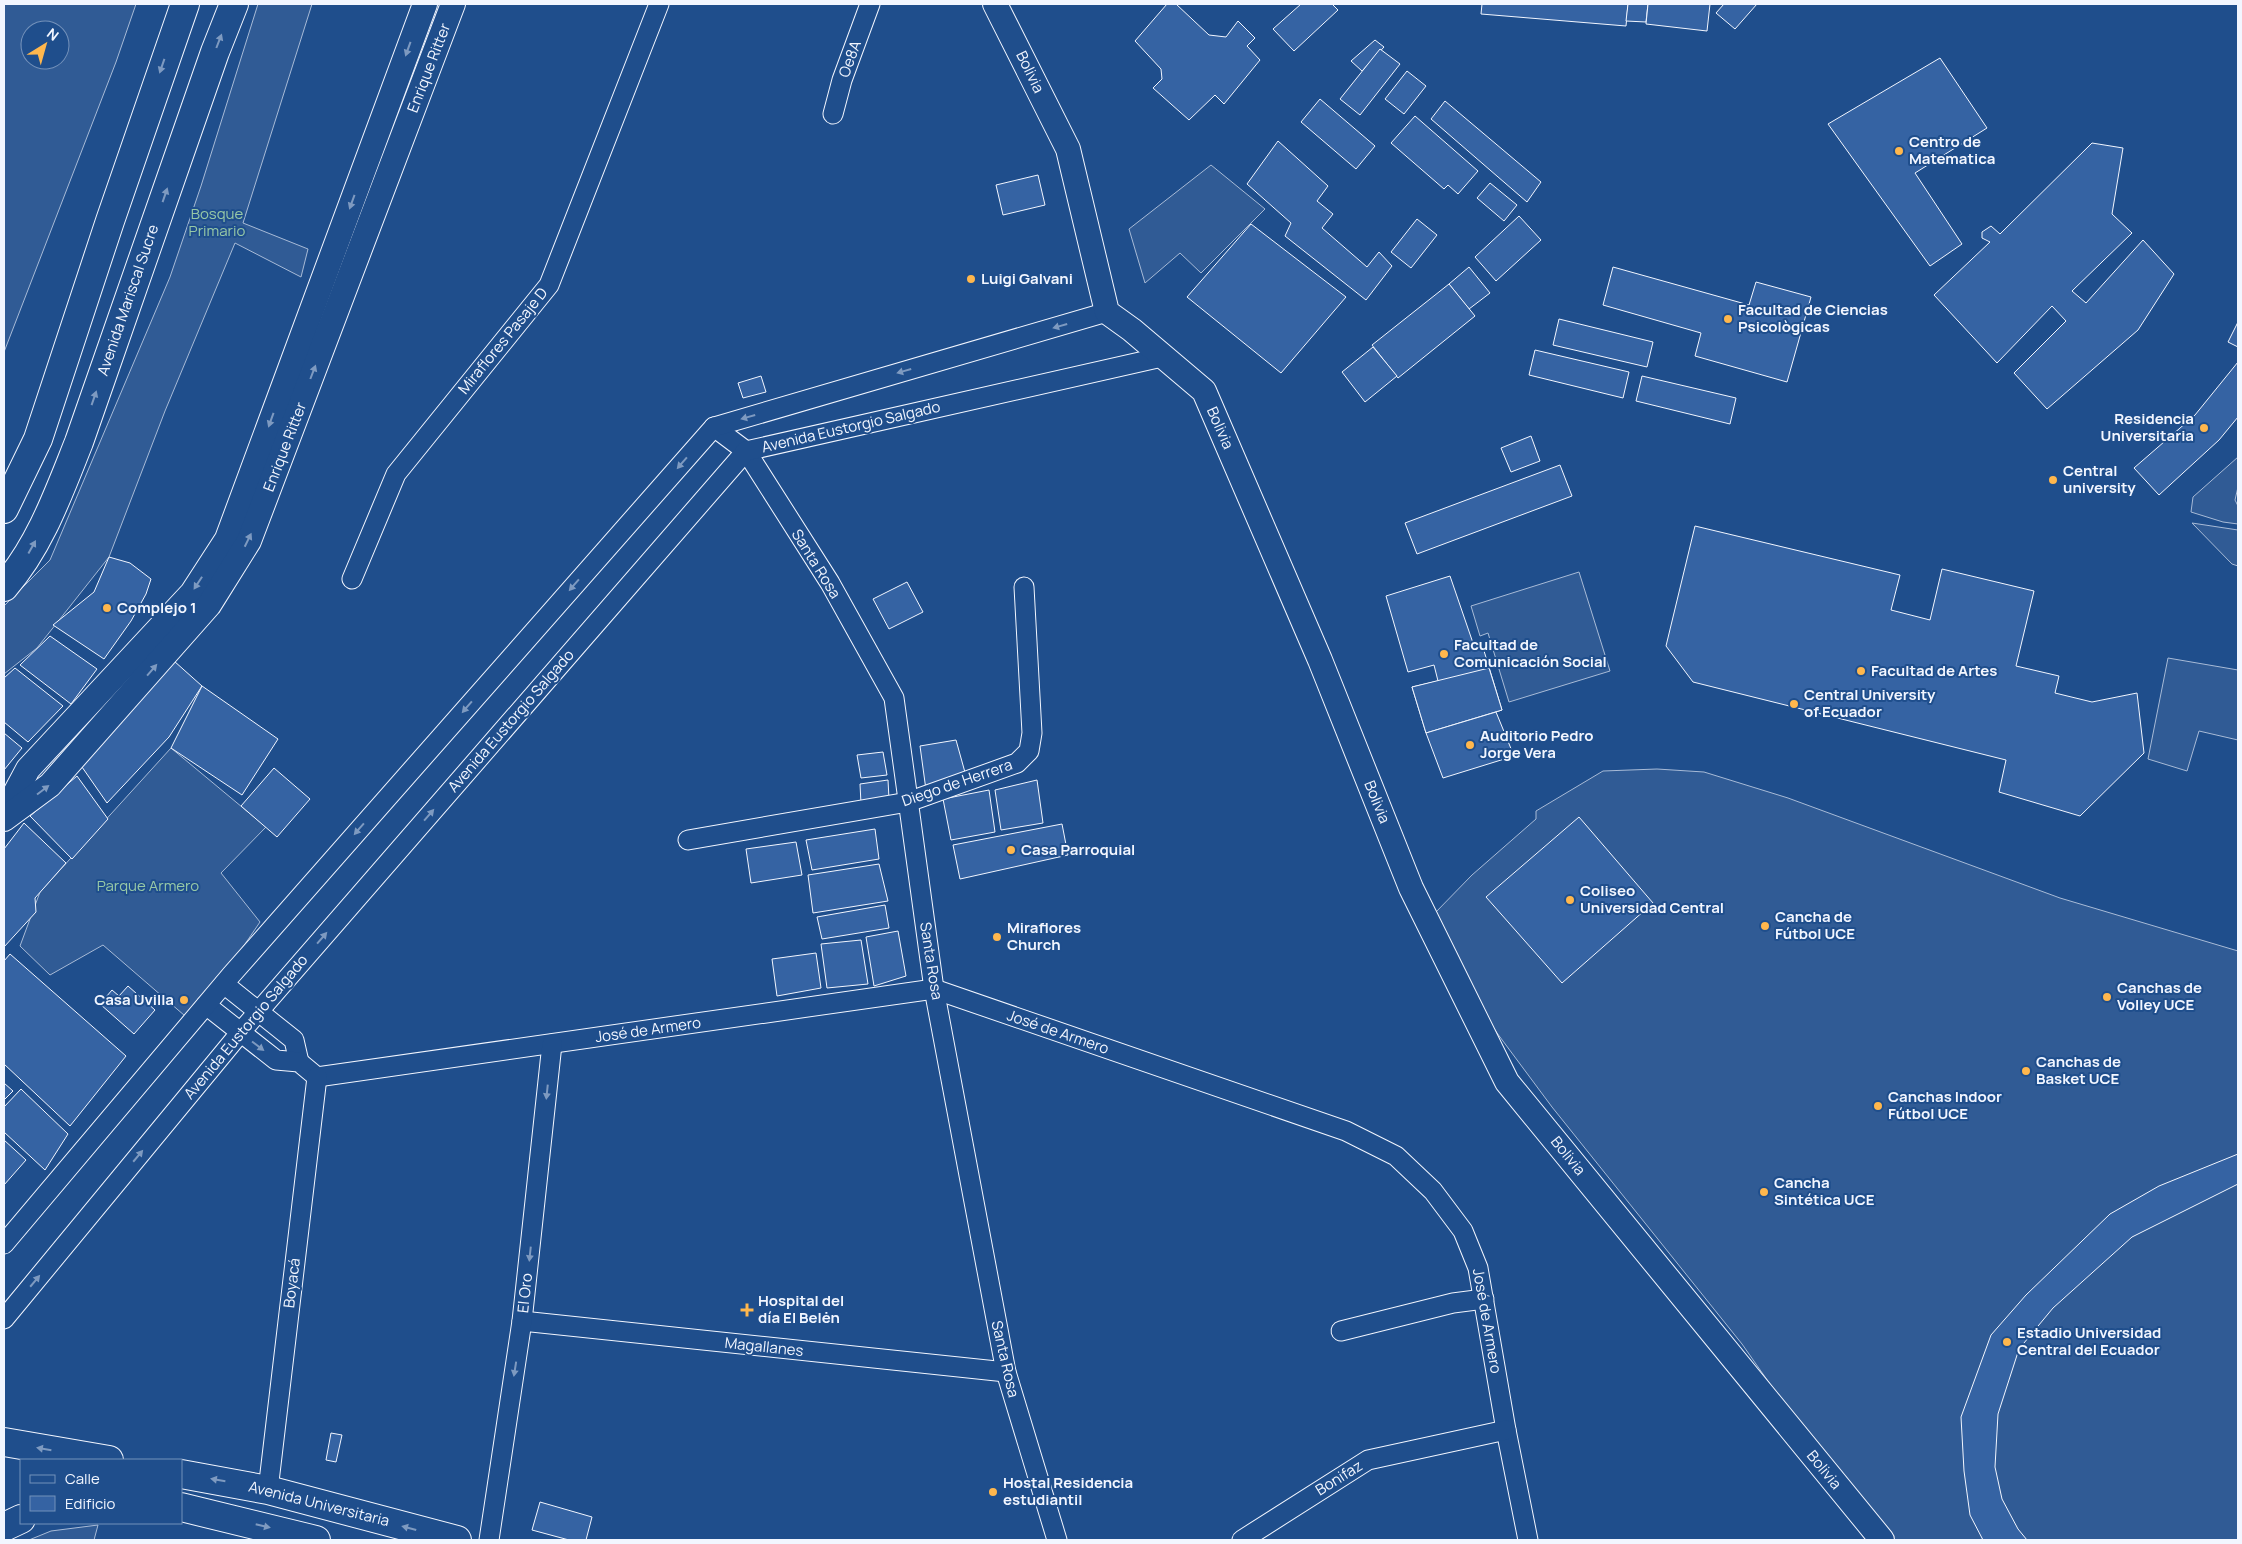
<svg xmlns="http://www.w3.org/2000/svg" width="2242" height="1544" viewBox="0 0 2242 1544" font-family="Manrope,sans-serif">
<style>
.built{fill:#305b95;stroke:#a8bbd7;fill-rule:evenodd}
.building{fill:#3563a3;stroke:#f2f6ff}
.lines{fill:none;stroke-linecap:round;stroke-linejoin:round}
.minor-casing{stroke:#f2f6ff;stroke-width:21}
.tertiary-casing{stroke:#f2f6ff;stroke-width:26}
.secondary-casing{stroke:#f2f6ff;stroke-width:30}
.primary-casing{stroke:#f2f6ff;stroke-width:30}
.minor{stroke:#1f4e8c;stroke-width:19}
.tertiary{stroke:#1f4e8c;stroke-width:24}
.secondary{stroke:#1f4e8c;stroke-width:28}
.primary{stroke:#1f4e8c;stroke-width:28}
.oneway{fill:#7e9ac0}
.poi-dot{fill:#ffb74d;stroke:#1f4e8c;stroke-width:2}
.labels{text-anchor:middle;stroke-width:4;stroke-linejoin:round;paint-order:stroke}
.street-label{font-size:15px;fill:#f2f6ff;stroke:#1f4e8c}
.poi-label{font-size:15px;font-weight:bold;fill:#f2f6ff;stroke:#1f4e8c;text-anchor:start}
.park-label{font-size:15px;fill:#97c8a6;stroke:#1f4e8c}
</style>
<rect width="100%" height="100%" fill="#1f4e8c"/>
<g class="built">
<path d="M4,4H136L116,62L4,352ZM30,30H60V60H30Z"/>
<path d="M258,4H312L243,223L308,249L301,277L235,243L165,411L109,557L37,648L4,674V606L50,560L170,277L201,186Z"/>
<path d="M1211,165L1265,209L1201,273L1180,253L1145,283L1129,229Z"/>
<path d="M2238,457V487L2235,500L2238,506V524L2223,522L2191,512L2193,497Z"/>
<path d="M2192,523L2238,530V566L2232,564Z"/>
<path d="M1579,572L1610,671L1509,702L1488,633L1480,636L1471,606Z"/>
<path d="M2168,658L2238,670V740L2199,731L2187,771L2148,759Z"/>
<path d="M171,748L266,827L221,873L260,922L192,1022L103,945L50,975L20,946L40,892Z"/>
<path d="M1657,769L1704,772L1788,798L2060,898L2238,951V1540H1894L1800,1427L1742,1344L1552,1107L1497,1033L1458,973L1434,914L1472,875L1536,819V811L1603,771Z"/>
<path d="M98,1525L94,1540H29L51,1531Z"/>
</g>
<g class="building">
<path d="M1167,4H1176L1209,35L1226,37L1238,21L1255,38L1247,46L1260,60L1224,104L1215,95L1189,120L1153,88L1162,79L1161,69L1135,41Z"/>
<path d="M1301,4H1332L1338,10L1294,51L1273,29Z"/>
<path d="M1482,4H1628L1626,26L1481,14Z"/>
<path d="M1628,4H1648L1646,22L1626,21Z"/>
<path d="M1648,4H1710L1707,31L1646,24Z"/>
<path d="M1724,4H1757L1735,29L1716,13Z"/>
<path d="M1375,40L1384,47L1362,71L1351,61Z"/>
<path d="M1380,49L1400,64L1360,115L1340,99Z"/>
<path d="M1940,58L1987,128L1915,173L1962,244L1930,266L1828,124Z"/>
<path d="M1407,71L1426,86L1404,114L1385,99Z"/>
<path d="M1320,99L1375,146L1356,169L1301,122Z"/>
<path d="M1445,101L1541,182L1527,202L1431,119Z"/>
<path d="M1415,116L1478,171L1458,194L1448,185L1444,189L1391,143Z"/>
<path d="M1278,141L1328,186L1317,201L1333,214L1322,228L1367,267L1379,252L1392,266L1366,300L1285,236L1291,223L1247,184Z"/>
<path d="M2092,143L2123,148L2112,214L2132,233L2072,291L2086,303L2143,240L2174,274L2138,330L2047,409L2014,373L2066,321L2052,306L1997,363L1934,295L1990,242L1982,238V232L1991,226L2000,234Z"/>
<path d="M1038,175L1045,205L1003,215L996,185Z"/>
<path d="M1490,183L1517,205L1504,221L1477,198Z"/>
<path d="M1519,216L1541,240L1496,281L1475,257Z"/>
<path d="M1417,219L1437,235L1411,268L1391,252Z"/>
<path d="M1251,224L1346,297L1281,373L1187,297Z"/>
<path d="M1469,267L1490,293L1469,309L1449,284Z"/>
<path d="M1613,267L1749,305L1756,282L1811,297L1787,382L1695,356L1701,333L1603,305Z"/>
<path d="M1449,284L1475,316L1398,378L1372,345Z"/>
<path d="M1559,319L1653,342L1647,367L1553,345Z"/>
<path d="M2238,322V347L2228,342Z"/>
<path d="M1373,347L1397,376L1365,402L1342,372Z"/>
<path d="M1535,350L1629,372L1623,398L1529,375Z"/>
<path d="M2238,362V417L2219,440L2159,495L2134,468L2195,415Z"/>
<path d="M761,376L766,392L743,398L738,383Z"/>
<path d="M1642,376L1736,398L1730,424L1636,401Z"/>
<path d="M1531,436L1540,461L1511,472L1501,448Z"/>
<path d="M1560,465L1572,496L1417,554L1405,523Z"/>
<path d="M1695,526L1900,575L1891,610L1930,620L1942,569L2034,591L2016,666L2059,676L2055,693L2092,702L2137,693L2144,753L2080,816L1999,792L2006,760L1693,682L1666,646Z"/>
<path d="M109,557L130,563L151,579L146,594L131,621L104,659L53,625L94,592Z"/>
<path d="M1450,576L1473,643L1481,641L1502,710L1426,733L1412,687L1438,681L1434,665L1408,672L1386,596Z"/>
<path d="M907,582L923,612L889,629L873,599Z"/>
<path d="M50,636L97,669L71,704L20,665Z"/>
<path d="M174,661L202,686L169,737L107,803L82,767Z"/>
<path d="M15,668L63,706L28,742L4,722V678Z"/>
<path d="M1489,668L1502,710L1426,733L1412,687Z"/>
<path d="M202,686L278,739L242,795L171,748Z"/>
<path d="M1496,712L1514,756L1443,778L1426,733Z"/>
<path d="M4,733L22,748L4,770Z"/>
<path d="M956,740L966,776L926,790L920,746Z"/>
<path d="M883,752L887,775L861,778L857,755Z"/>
<path d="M274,768L310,799L277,837L241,806Z"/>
<path d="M77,776L108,819L72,859L30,816Z"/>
<path d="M888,780L889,799L861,804L860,784Z"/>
<path d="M1037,780L1043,823L1001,830L995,790Z"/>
<path d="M989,790L995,832L951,840L943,799Z"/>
<path d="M1579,817L1653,903L1562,983L1486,897Z"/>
<path d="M24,823L66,863L35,898L36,912L4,947V849Z"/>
<path d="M1062,824L1068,855L960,879L953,845Z"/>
<path d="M875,829L879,859L812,870L806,840Z"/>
<path d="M796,842L802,875L751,883L746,849Z"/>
<path d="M879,864L888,901L813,913L808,875Z"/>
<path d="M885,905L889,928L822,939L817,917Z"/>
<path d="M898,931L906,976L874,986L866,937Z"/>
<path d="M861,940L868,984L827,988L821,944Z"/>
<path d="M816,953L821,988L777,996L772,959Z"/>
<path d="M10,954L126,1056L70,1126L4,1064V961Z"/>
<path d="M128,986L155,1010L134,1034L100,1004L112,990L119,996Z"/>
<path d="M4,1083L13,1091L4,1100Z"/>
<path d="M21,1089L68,1134L45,1170L4,1132V1107Z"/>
<path d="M4,1140L26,1160L4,1185Z"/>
<path d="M2238,1154V1184L2132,1237L2053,1308L2019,1349L1998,1414L1995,1467L2002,1499L2018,1529L2027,1540H1983L1970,1515L1964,1471L1961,1417L1991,1335L2026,1295L2110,1214L2159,1186Z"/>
<path d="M331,1433L342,1435L336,1462L326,1460Z"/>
<path d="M540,1502L592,1517L586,1540H569L532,1530Z"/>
</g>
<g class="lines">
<defs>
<g id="minor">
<path d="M833,114L842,80L870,4"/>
<path d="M714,427L746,451L830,583L894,698L934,989L1006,1372L1057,1540"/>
<path d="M352,579L396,474L549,285L659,4"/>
<path d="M688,840L908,802L1017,763L1029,751L1032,733L1024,587"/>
<path d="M224,984L294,1040L299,1062"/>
<path d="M206,1005L276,1060L299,1062L317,1077"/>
<path d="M317,1077L934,989L1346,1131L1396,1156L1433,1191L1463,1231L1478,1268L1506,1430L1528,1540"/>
<path d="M4,1244L232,974L714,427L1107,312"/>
<path d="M4,1319L245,1027L746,451L1162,357"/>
<path d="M522,1321L1006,1372"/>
<path d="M1341,1331L1453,1303L1484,1299"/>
<path d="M268,1490L317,1077"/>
<path d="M489,1540L522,1321L552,1044"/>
<path d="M1242,1540L1368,1460L1506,1430"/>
</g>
<g id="tertiary">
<path d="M995,4L1068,149L1107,312L1132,330L1204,391L1320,660L1411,888L1507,1082L1882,1540"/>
<path d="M4,814L28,769L192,593L227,539L425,4"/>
<path d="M4,819L50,785L209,605L249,541L453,4"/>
</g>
<g id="secondary">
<path d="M4,1442L109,1460"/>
<path d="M181,1474L268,1490L457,1540"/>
<path d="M181,1507L316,1540"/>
<path d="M4,1527L21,1519"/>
</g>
<g id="primary">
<path d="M4,509L38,439L110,221L185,4"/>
<path d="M4,587C40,546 59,492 79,442L215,52L234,4"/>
</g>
</defs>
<use href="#minor" class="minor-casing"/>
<use href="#tertiary" class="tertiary-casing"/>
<use href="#secondary" class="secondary-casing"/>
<use href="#primary" class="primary-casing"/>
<use href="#minor" class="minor"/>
<use href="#tertiary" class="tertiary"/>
<use href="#secondary" class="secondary"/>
<use href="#primary" class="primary"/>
</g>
<defs><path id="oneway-solid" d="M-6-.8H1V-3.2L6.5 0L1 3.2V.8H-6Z" transform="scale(1.25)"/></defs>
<g class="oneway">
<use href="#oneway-solid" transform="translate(219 41) rotate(-69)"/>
<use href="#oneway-solid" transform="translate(408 49) rotate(110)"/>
<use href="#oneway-solid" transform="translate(162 66) rotate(109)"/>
<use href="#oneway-solid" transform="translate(165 195) rotate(-71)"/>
<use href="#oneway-solid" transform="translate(352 202) rotate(110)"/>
<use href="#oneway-solid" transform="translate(1060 326) rotate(164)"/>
<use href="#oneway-solid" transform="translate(904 371) rotate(164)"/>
<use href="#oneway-solid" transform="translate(313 372) rotate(-69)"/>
<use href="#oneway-solid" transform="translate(94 398) rotate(-71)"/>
<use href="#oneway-solid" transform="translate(748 417) rotate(164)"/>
<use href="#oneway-solid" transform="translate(271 420) rotate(110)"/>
<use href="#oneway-solid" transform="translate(682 463) rotate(131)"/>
<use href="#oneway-solid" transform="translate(248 540) rotate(-64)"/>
<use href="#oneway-solid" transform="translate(32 547) rotate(-61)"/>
<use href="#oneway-solid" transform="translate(198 583) rotate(123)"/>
<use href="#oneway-solid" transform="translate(574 585) rotate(131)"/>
<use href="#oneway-solid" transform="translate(152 670) rotate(-49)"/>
<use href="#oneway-solid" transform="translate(467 707) rotate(131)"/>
<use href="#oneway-solid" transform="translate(43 790) rotate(-37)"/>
<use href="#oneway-solid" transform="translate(429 815) rotate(-49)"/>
<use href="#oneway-solid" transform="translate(359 829) rotate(131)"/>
<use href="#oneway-solid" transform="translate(322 938) rotate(-49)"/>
<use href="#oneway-solid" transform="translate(258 1046) rotate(37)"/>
<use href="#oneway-solid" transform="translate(547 1092) rotate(96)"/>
<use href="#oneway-solid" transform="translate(138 1156) rotate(-50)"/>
<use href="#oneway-solid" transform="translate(530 1254) rotate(96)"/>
<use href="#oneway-solid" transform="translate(35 1281) rotate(-50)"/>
<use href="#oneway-solid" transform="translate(515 1369) rotate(99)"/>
<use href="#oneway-solid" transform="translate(44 1449) rotate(-170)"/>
<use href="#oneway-solid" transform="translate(218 1480) rotate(-170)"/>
<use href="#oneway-solid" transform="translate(263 1526) rotate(13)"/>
<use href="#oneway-solid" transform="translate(409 1528) rotate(-165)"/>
</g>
<g class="poi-dot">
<circle cx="1899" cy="151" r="5"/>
<circle cx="971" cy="279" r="5"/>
<circle cx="1728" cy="319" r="5"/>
<circle cx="2204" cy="428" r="5"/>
<circle cx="2053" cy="480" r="5"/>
<circle cx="107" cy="608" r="5"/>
<circle cx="1444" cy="654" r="5"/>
<circle cx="1861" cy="671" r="5"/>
<circle cx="1794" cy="704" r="5"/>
<circle cx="1470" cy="745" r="5"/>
<circle cx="1011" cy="850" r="5"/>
<circle cx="1570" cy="900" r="5"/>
<circle cx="1765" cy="926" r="5"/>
<circle cx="997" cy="937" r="5"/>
<circle cx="2107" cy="997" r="5"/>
<circle cx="184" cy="1000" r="5"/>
<circle cx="2026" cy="1071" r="5"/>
<circle cx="1878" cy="1106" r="5"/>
<circle cx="1764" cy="1192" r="5"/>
<path d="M744.5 1302.5h5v5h5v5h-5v5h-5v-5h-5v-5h5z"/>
<circle cx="2007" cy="1342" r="5"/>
<circle cx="993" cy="1492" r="5"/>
</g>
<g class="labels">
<g class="street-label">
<text transform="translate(850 59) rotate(-70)" y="5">Oe8A</text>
<text transform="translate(429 68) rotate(-69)" y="5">Enrique Ritter</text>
<text transform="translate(1030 72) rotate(64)" y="5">Bolivia</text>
<text transform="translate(128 300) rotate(-71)" y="5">Avenida Mariscal Sucre</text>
<text transform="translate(503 341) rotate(-51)" y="5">Miraflores Pasaje D</text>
<text transform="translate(851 427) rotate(-13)" y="5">Avenida Eustorgio Salgado</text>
<text transform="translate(1220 428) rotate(66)" y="5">Bolivia</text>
<text transform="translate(285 447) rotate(-69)" y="5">Enrique Ritter</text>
<text transform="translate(816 564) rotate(58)" y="5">Santa Rosa</text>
<text transform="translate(511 721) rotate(-49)" y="5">Avenida Eustorgio Salgado</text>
<text transform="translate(957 783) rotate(-19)" y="5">Diego de Herrera</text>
<text transform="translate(1377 802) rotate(68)" y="5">Bolivia</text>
<text transform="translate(931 961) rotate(81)" y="5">Santa Rosa</text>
<text transform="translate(246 1027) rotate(-50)" y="5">Avenida Eustorgio Salgado</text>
<text transform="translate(648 1030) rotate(-8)" y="5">José de Armero</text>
<text transform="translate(1058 1032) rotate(19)" y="5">José de Armero</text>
<text transform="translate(1568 1156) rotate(51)" y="5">Bolivia</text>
<text transform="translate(292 1283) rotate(-83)" y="5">Boyacá</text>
<text transform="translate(525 1293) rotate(-84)" y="5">El Oro</text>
<text transform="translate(1487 1321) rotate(80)" y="5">José de Armero</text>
<text transform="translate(764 1347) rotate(6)" y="5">Magallanes</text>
<text transform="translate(1005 1359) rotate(77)" y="5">Santa Rosa</text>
<text transform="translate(1824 1470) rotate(51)" y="5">Bolivia</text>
<text transform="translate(1339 1478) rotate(-32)" y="5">Bonifaz</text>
<text transform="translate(319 1504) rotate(14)" y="5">Avenida Universitaria</text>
</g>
<g class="poi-label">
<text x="1909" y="147">Centro de<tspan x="1909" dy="17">Matematica</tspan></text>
<text x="981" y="284">Luigi Galvani</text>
<text x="1738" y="315">Facultad de Ciencias<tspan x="1738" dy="17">Psicològicas</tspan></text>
<text x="2194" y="424" text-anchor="end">Residencia<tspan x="2194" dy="17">Universitaria</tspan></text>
<text x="2063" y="476">Central<tspan x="2063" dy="17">university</tspan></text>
<text x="117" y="613">Complejo 1</text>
<text x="1454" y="650">Facultad de<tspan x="1454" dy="17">Comunicación Social</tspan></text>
<text x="1871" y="676">Facultad de Artes</text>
<text x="1804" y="700">Central University<tspan x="1804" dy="17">of Ecuador</tspan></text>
<text x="1480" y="741">Auditorio Pedro<tspan x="1480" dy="17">Jorge Vera</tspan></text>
<text x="1021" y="855">Casa Parroquial</text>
<text x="1580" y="896">Coliseo<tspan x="1580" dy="17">Universidad Central</tspan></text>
<text x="1775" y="922">Cancha de<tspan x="1775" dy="17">Fútbol UCE</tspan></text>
<text x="1007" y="933">Miraflores<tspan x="1007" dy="17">Church</tspan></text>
<text x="2117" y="993">Canchas de<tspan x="2117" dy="17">Volley UCE</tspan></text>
<text x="174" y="1005" text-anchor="end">Casa Uvilla</text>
<text x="2036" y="1067">Canchas de<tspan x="2036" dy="17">Basket UCE</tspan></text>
<text x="1888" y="1102">Canchas Indoor<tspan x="1888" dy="17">Fútbol UCE</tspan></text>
<text x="1774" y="1188">Cancha<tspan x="1774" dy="17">Sintética UCE</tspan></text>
<text x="758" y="1306">Hospital del<tspan x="758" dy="17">día El Belėn</tspan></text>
<text x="2017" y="1338">Estadio Universidad<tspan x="2017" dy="17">Central del Ecuador</tspan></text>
<text x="1003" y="1488">Hostal Residencia<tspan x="1003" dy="17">estudiantil</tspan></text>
</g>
<g class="park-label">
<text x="217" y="219">Bosque<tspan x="217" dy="17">Primario</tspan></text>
<text x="148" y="891">Parque Armero</text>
</g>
</g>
<rect width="2242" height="1544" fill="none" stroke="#f2f6ff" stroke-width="10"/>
<rect x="20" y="1459" width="162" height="65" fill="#1f4e8c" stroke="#7391ba"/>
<rect x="30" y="1475" width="25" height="8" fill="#1f4e8c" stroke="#7391ba"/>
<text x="65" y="1484" font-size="15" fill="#f2f6ff">Calle</text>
<rect x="30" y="1496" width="25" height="15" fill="#3563a3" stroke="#7391ba"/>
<text x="65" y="1509" font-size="15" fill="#f2f6ff">Edificio</text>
<g transform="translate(45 45) rotate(37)"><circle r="24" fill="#1f4e8c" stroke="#7391ba"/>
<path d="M0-4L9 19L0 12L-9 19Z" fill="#ffb74d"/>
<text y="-8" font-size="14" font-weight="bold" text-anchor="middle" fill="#f2f6ff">N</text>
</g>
</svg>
